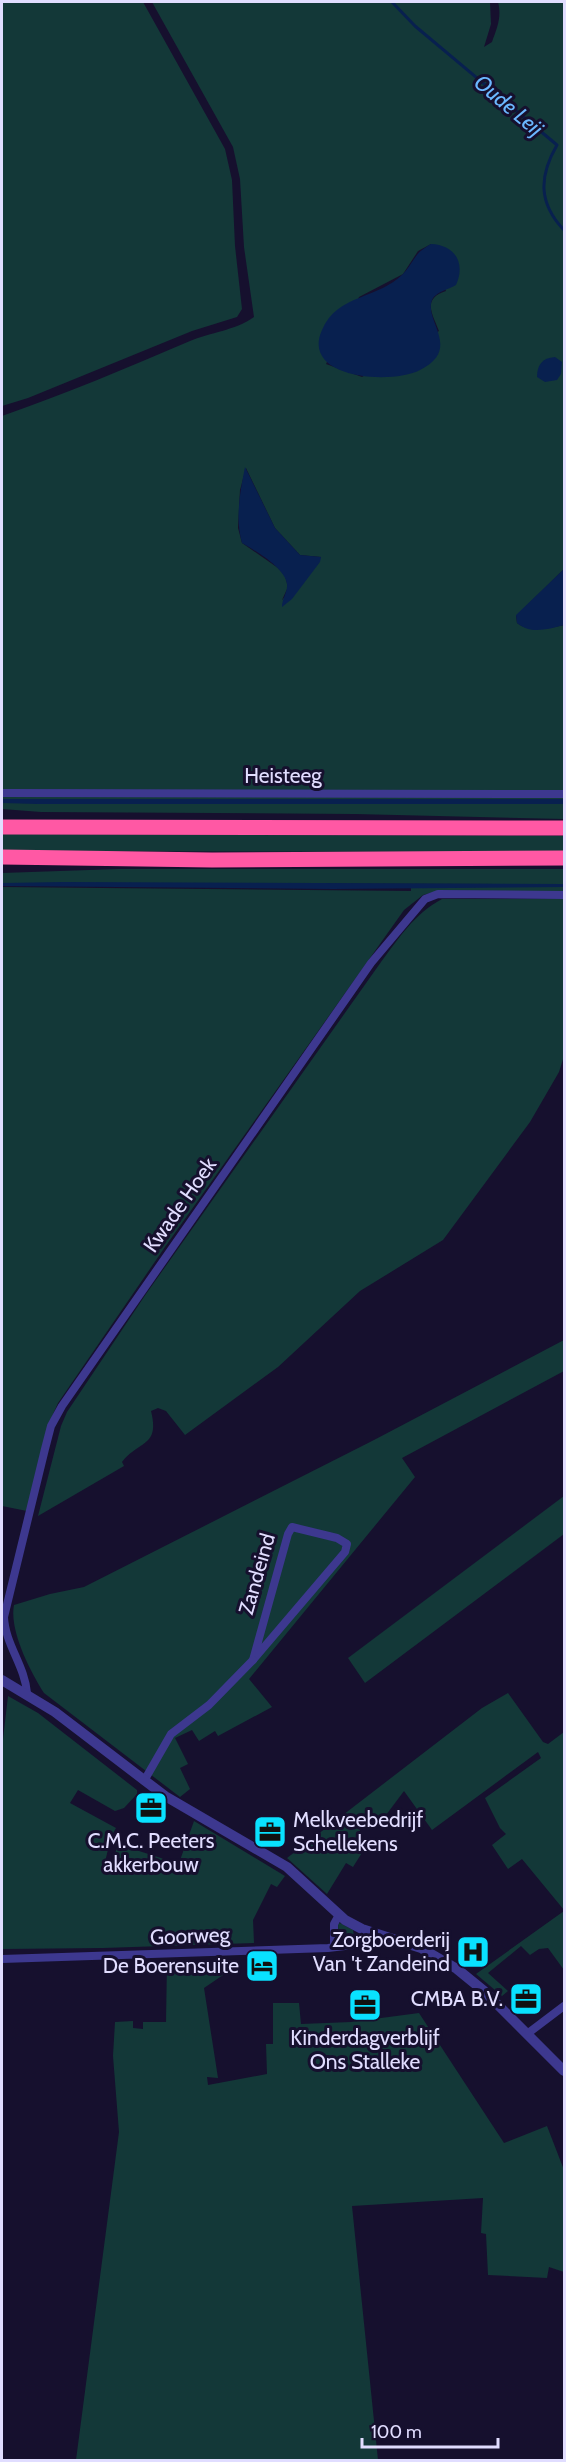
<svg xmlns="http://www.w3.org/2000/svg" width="566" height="2462" viewBox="0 0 566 2462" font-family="Cabin,sans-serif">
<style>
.green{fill:#133838;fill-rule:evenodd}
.water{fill:#08204f}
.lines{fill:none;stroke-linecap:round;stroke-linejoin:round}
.stream{stroke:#08204f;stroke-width:3}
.minor{stroke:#3d388f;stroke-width:8}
.tertiary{stroke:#3d388f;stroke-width:10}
.motorway{stroke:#ff58a4;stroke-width:15}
.labels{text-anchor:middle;stroke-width:6;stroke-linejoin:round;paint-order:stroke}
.street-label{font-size:21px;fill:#e1ddff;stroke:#16102e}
.poi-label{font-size:21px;fill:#e1ddff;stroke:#16102e;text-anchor:end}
.water-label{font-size:22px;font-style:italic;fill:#6bb7ff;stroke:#16102e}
</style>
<rect width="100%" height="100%" fill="#16102e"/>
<g class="green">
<path d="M2,2H143L225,149L232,180L235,246L242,309L237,317L192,331L28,398L2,406Z"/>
<path d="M152,2H490L491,24L484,47L492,42C497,28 502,17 498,2H564V569L516,616L517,623C529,633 551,628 564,625V790H2V416C65,394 127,368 190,341C211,332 234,331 254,317L244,247L240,179L233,147ZM431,244L446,291C422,299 432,313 439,331L362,377L326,364L359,297L403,274L418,251ZM246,468L275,528L300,555L321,557L282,600L288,587L285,576L278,568L242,543L238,528L240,490Z"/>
<path d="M2,796L564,797V799H2Z"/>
<path d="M2,803L564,804V819L355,814L41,812L2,809Z"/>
<path d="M2,834L564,836V852L2,851Z"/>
<path d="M118,869H564V884L2,883V873Z"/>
<path d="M2,887L411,891V887H564V893L434,892L423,895L404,910L165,1247L58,1403L53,1414L27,1511L2,1506Z"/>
<path d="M442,899H564V1056L559,1072L530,1122L443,1240L360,1291L278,1367L185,1435L166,1411L158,1408L151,1411C160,1447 139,1440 122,1462L124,1466L38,1516L61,1426L67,1412L146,1294L381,962C399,938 414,914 442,899Z"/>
<path d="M564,1340V1371L402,1458L415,1477L249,1679L272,1707L218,1736L215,1731L199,1741L192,1730L175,1738L188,1764L180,1768L190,1789L180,1797L44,1693C30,1671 9,1630 14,1605L50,1594L84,1587L374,1440Z"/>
<path d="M564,1496V1534L365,1683L348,1658Z"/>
<path d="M508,1693L543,1742L548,1744L564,1732V1910L522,1859L508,1869L492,1845L506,1834L500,1828L485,1798L541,1758L538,1752L432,1830L404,1791L380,1823L368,1816L354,1841L365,1848L353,1867L346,1863L327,1894L287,1858L482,1708Z"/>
<path d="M8,1696L38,1713L137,1790V1794L124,1808L115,1811L78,1790L70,1803L116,1828L111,1837L105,1862L114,1863L117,1844L161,1858L178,1866L194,1821L285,1876L277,1887L271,1884L253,1920L254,1943L103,1948L2,1949V1748Z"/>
<path d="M564,1911V1970L548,1948L539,1949L530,1955L521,1946L488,1973L508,1991L502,1996L476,1974Z"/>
<path d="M340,1923L353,1930L354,1937H358L359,1939L339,1941L338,1924Z"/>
<path d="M167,1962L224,1964L229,1971L204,1988L218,2078L207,2077L208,2085L267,2074L266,2044H273V2003H299L301,2024L351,2022L419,2013L504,2143L547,2126L564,2170V2272L549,2267L547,2278L488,2275L486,2234L481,2233L483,2198L352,2206L378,2460H76L119,2132L113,2056L115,2022L133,2021V2028L143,2029V2022H166Z"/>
</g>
<g class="water">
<path d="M431,244C455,245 466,263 456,285C449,289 437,292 433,298C421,319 464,348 420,370C392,385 300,379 322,330C337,294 379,299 403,274C415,261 413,254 431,244Z"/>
<path d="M555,357L562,362L561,374L557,380L545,382L537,377C537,365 542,358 555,357Z"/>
<path d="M245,467L275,528L300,555L321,557L320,562L292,599L282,607C282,599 288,591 287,584C285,568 256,551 242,543C235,518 240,492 245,467Z"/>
<path d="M564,569V625C548,629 531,635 517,623L516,615Z"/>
<path d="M2,799H564V804H37L2,803Z"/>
<path d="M63,882L564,884V887L333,889L2,886V883Z"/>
</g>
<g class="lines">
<path class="stream" d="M392,2L415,26L557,145C539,176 538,203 564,230"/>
<g class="minor">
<path d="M2,793L564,794"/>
<path d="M292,1527L337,1538L347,1544L345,1552L253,1660L288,1534Z"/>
<path d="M27,1693C25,1666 5,1644 4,1617L45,1449L51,1426L62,1406L371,963L425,899L438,894L564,895"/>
<path d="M144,1781L171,1734L209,1705L253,1660"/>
<path d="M334,1947V1924L339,1915"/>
<path d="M2,1959L328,1948L362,1944L367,1942L376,1934"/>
<path d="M527,2034L564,2006"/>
</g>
<path class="tertiary" d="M2,1680L55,1712L165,1796L287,1867L345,1920L362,1929L421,1948L457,1969L484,1991L564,2071"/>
<g class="motorway">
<path d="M2,827L564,828"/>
<path d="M2,857L212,860L564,858"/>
</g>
</g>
<defs>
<symbol id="office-square" viewBox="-11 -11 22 22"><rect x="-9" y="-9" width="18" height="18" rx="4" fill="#09e1ff" stroke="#16102e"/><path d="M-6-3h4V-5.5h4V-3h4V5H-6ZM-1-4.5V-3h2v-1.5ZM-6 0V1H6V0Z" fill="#111"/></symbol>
<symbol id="hospital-square" viewBox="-11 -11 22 22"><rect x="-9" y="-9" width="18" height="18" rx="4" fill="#09e1ff" stroke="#16102e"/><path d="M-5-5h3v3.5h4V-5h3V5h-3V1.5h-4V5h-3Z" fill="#111"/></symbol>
<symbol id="hotel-square" viewBox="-11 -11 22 22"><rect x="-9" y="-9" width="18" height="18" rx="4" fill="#09e1ff" stroke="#16102e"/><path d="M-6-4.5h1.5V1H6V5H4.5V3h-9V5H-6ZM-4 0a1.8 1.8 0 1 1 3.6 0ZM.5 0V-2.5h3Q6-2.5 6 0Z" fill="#111"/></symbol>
</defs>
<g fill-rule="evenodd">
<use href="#office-square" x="132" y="1789" width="38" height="38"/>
<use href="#office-square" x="251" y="1813" width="38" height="38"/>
<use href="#hospital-square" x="454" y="1933" width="38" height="38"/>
<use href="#hotel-square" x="243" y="1947" width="38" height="38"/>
<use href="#office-square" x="507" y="1980" width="38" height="38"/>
<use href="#office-square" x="346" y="1986" width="38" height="38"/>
</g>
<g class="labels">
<g class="street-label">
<text x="283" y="783">Heisteeg</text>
<text transform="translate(180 1205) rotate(-55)" y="7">Kwade Hoek</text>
<text transform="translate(257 1574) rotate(-74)" y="7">Zandeind</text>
<text transform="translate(190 1936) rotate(-2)" y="7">Goorweg</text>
</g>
<g class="poi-label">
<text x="293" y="1827" text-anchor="start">Melkveebedrijf<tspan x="293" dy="24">Schellekens</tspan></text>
<text x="151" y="1848" text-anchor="middle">C.M.C. Peeters<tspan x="151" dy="24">akkerbouw</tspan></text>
<text x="450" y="1947">Zorgboerderij<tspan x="450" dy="24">Van 't Zandeind</tspan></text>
<text x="239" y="1973">De Boerensuite</text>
<text x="503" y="2006">CMBA B.V.</text>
<text x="365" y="2045" text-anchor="middle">Kinderdagverblijf<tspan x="365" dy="24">Ons Stalleke</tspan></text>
</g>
<g class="water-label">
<text transform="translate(509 105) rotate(40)" y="8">Oude Leij</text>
</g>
</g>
<rect width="566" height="2462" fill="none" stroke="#e1ddff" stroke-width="6"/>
<path d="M362 2438v9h136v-9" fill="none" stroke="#e1ddff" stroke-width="3"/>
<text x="371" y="2438" font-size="18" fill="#e1ddff" stroke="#16102e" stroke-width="4.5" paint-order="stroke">100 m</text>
</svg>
